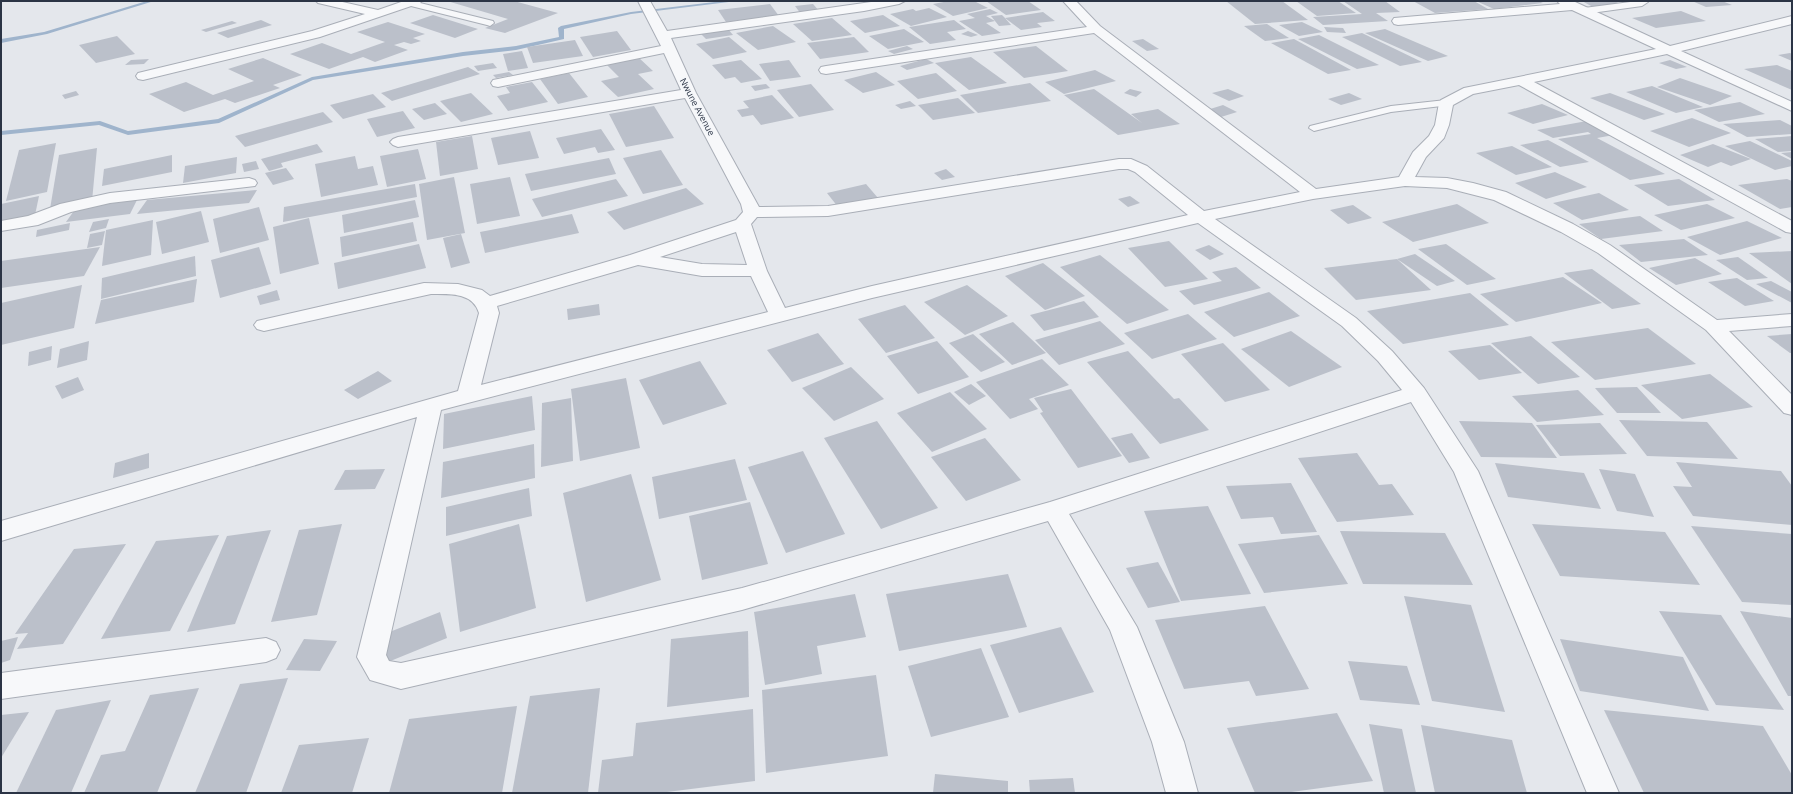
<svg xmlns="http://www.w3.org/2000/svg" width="1793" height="794" viewBox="0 0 1793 794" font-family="'Open Sans',sans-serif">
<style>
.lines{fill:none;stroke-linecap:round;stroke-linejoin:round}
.stream{fill:#9fb4cc;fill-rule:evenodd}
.building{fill:#bbc0ca}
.lane-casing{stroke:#a9aeb7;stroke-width:2}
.street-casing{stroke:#a9aeb7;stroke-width:2}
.lane{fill:#f7f8fa;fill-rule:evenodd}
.street{fill:#f7f8fa;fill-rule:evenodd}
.labels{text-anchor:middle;stroke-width:3;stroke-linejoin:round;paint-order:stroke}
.far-street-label{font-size:9px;fill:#2b3445;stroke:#f4f6f9}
</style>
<rect width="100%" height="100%" fill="#e4e7ec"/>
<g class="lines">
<g class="stream">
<path d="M147,1H154L47,34L1,43V39L44,32Z"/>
<path d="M723,1H737L631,14L564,29V39L516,50L463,56L313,80L219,123L128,135L99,125L1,135V131L100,121L128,131L218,119L312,77L463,52L516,46L559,37L558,28L561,26L631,12Z"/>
</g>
</g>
<g class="building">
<path d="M447,1H514L558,13L505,33L485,28L508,19Z"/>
<path d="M949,1H974L988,8L953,16L933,4Z"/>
<path d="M986,1H1028L1041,10L1006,15Z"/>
<path d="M1226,1H1282L1308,20L1255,24Z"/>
<path d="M1296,1H1338L1356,13L1317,16Z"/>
<path d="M1343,1H1385L1400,12L1376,13L1388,21L1323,25L1313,17L1362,14Z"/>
<path d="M1413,1H1474L1488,9L1435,13Z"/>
<path d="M1476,1H1538L1543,3L1494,9Z"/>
<path d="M1582,1H1614L1623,5L1593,7Z"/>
<path d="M1692,1H1722L1732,5L1706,7Z"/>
<path d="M770,4L779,16L726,22L718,10Z"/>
<path d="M813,4L820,12L801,14L795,6Z"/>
<path d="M929,8L947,17L911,26L890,14L913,9L916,11Z"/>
<path d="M990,9L998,13L986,16L995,21L986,23L1001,33L982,36L959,21L975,18L967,14Z"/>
<path d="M1681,11L1706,21L1656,28L1632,18Z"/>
<path d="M1043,12L1055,21L1037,23L1042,27L1021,30L1005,18Z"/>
<path d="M433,15L478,29L455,38L410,23Z"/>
<path d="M883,15L900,26L865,33L850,21Z"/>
<path d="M1002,15L1005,18L1011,25L999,26L991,16Z"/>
<path d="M832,18L852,35L812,41L793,24Z"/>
<path d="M261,20L272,25L228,38L217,33Z"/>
<path d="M954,20L966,29L947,32L956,40L930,44L909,27Z"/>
<path d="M232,21L237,23L206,32L201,30Z"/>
<path d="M388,22L425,34L413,38L421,41L411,44L404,42L394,45L408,50L375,62L363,57L329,69L290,54L322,43L351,54L385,42L357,32Z"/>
<path d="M1302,22L1323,32L1299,36L1279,25Z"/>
<path d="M1267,24L1289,38L1265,41L1244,26Z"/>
<path d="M773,26L796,42L758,50L736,33Z"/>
<path d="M1324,27L1343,28L1346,33L1327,32Z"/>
<path d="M728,29L733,35L706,39L701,34Z"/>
<path d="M904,29L924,42L888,49L869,36Z"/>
<path d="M1385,29L1448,56L1428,61L1365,33Z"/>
<path d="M617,31L631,50L593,57L580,37Z"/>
<path d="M968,31L978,35L971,37L961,34Z"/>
<path d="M1362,33L1422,62L1400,66L1342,37Z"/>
<path d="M1319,35L1379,65L1357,69L1298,39Z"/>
<path d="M117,36L135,54L96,63L79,45Z"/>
<path d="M729,37L747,52L713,59L696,44Z"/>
<path d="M854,37L869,52L820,59L807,43Z"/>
<path d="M1143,39L1159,49L1147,51L1132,41Z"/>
<path d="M1294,39L1351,70L1328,74L1271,43Z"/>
<path d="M575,40L583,56L533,63L527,47Z"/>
<path d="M907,46L913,49L894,54L888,51Z"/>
<path d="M1036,46L1068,71L1024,78L993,52Z"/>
<path d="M522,51L528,68L508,71L503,54Z"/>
<path d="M1790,53L1792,54V61L1778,55Z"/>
<path d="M638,57L653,71L638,74L654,89L618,97L601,81L619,77L606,64Z"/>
<path d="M971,57L1007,83L969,90L935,63Z"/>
<path d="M263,58L302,75L273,85L280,88L235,103L225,99L184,112L149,94L186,82L213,95L254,81L228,69Z"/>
<path d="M149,59L144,64L125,65L131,60Z"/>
<path d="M926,59L934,63L907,70L900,66Z"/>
<path d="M741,60L762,79L741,83L735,77L725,79L712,65Z"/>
<path d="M789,60L801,77L770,81L759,64Z"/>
<path d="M1670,60L1687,67L1676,69L1659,63Z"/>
<path d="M493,63L497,68L478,71L474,66Z"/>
<path d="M1777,65L1792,71V90L1744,69Z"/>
<path d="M468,67L480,74L392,101L381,93Z"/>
<path d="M1095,70L1116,81L1064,94L1045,82Z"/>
<path d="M509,72L513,75L496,78L493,75Z"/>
<path d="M876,72L895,85L863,93L844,80Z"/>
<path d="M569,73L588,97L558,104L540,79Z"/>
<path d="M936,73L957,91L918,99L897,81Z"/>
<path d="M1680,78L1732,96L1710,105L1657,87Z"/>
<path d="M532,82L548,102L508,111L497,96L510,93L506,87Z"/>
<path d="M1030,83L1051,101L978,113L960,95Z"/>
<path d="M766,84L770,88L755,91L751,86Z"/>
<path d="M811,84L834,110L799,117L777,90Z"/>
<path d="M1652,86L1703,107L1676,113L1626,92Z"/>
<path d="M1094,89L1142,123L1131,114L1158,109L1180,124L1118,135L1064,95Z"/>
<path d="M1130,89L1142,92L1136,97L1124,93Z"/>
<path d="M1228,89L1244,96L1229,101L1212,93Z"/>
<path d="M76,91L79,95L65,99L62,95Z"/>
<path d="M471,93L493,114L461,122L440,101Z"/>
<path d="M1349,93L1362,99L1341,105L1328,99Z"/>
<path d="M1610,93L1665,114L1644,120L1590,98Z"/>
<path d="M373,94L386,107L343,119L330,105Z"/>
<path d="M772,95L794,118L761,125L753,115L742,117L737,110L749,108L743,101Z"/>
<path d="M958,98L975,113L933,120L918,105Z"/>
<path d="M910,101L916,106L901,109L895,105Z"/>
<path d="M1740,102L1765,114L1719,122L1694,110Z"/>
<path d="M435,103L447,114L424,120L412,109Z"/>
<path d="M1542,104L1568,115L1533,124L1507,113Z"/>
<path d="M1223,105L1237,112L1221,117L1207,110Z"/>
<path d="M654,106L674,138L626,147L609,114Z"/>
<path d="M403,111L415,128L377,137L367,119Z"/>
<path d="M323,112L333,122L245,147L235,136Z"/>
<path d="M1692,118L1731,133L1689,147L1650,131Z"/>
<path d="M1780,120L1792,126V134L1747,137L1723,124Z"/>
<path d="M1587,121L1614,135L1597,138L1665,174L1630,180L1558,139L1591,134L1588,132L1553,138L1537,130Z"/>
<path d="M601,129L615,150L598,153L595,147L564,154L556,138Z"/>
<path d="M530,131L539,158L498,165L491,138Z"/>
<path d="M472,136L478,169L440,176L436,142Z"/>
<path d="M1792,136V151L1778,152L1755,139Z"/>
<path d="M1548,140L1589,162L1560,167L1520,145Z"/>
<path d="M1750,141L1792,161V166L1775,170L1725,146Z"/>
<path d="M56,143L47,192L6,201L19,150Z"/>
<path d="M317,144L323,152L281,163L283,167L269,171L261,159Z"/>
<path d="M1713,144L1751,159L1731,166L1721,162L1708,167L1680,155Z"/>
<path d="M1512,146L1552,167L1516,175L1476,153Z"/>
<path d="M97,148L92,201L50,209L59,155Z"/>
<path d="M418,149L426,179L387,187L380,156Z"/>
<path d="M661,150L683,185L643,194L623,158Z"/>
<path d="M1792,152V159L1781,153Z"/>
<path d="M172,155V172L102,186L104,169Z"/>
<path d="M355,156L358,169L373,166L378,185L321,197L315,164Z"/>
<path d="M237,157L236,173L183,183L185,166Z"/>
<path d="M609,158L616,174L531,191L525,174Z"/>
<path d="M256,161L259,169L244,172L242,164Z"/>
<path d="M286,168L294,179L273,185L265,173Z"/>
<path d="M946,169L955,177L942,180L934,173Z"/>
<path d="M1555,172L1587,187L1546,199L1515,183Z"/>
<path d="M454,177L465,233L427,240L419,184Z"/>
<path d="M510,177L520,216L477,224L470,184Z"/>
<path d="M616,179L628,196L542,217L532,199Z"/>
<path d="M1679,179L1715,200L1668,206L1634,185Z"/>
<path d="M1787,179L1792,181V207L1780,209L1738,185Z"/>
<path d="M415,184L417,197L283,222L284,207Z"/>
<path d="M866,184L878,198L838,207L827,193Z"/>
<path d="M686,188L704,204L624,230L607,212Z"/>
<path d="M257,190L249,203L137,214L147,200Z"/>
<path d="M1599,193L1629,210L1582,220L1553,203Z"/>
<path d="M39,196L35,215L1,222V204Z"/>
<path d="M1130,196L1140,203L1128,207L1118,199Z"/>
<path d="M137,200L130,214L66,222L76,208Z"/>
<path d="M415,200L419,217L344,233L342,215Z"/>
<path d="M1457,204L1489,223L1413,242L1382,222Z"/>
<path d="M1707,204L1735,218L1681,230L1654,215Z"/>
<path d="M1353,205L1372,218L1348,224L1330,210Z"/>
<path d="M259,207L269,240L220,253L213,219Z"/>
<path d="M201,211L209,242L162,254L156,222Z"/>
<path d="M572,214L579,233L485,253L480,232Z"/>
<path d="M1640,216L1663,231L1601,239L1579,224Z"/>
<path d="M309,218L319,264L280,274L273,227Z"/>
<path d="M109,219L106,228L89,232L93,222Z"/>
<path d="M153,220L151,255L102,266L106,230Z"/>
<path d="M1747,221L1782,238L1720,255L1687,237Z"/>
<path d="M413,222L417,241L342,257L340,237Z"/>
<path d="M70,223L69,230L36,237L37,230Z"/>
<path d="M105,231L102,245L87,248L90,234Z"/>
<path d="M461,234L470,263L451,268L443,238Z"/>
<path d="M1684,239L1708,255L1641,262L1619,245Z"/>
<path d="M1169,241L1208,279L1165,287L1128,248Z"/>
<path d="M419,244L426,268L338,289L334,263Z"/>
<path d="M1446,244L1496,279L1467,285L1418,249Z"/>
<path d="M1209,245L1224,254L1210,260L1195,250Z"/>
<path d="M100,247L84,276L1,288V261Z"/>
<path d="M259,247L271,284L220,298L211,260Z"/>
<path d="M1792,251V284L1749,253Z"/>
<path d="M1415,254L1455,281L1437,286L1397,259Z"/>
<path d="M1100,255L1169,310L1127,324L1060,267Z"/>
<path d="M195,256L196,276L101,299L102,278Z"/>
<path d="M1738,257L1768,278L1747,280L1716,260Z"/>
<path d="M1695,258L1722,274L1676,285L1649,268Z"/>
<path d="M1397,259L1431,290L1356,300L1324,268Z"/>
<path d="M1043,263L1085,296L1045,310L1005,276Z"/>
<path d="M1236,267L1261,288L1194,305L1179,291L1222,281L1212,272Z"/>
<path d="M1592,269L1641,304L1612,309L1564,273Z"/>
<path d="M1563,277L1602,303L1516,322L1480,294Z"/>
<path d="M1737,278L1774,301L1745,306L1708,282Z"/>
<path d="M197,279L194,302L95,324L101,300Z"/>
<path d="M1771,281L1792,292V303L1756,284Z"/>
<path d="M82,285L74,328L1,345V303Z"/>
<path d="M967,285L1008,316L965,335L924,302Z"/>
<path d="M277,290L280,300L260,305L257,296Z"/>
<path d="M1269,292L1300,316L1234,337L1204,312Z"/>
<path d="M1470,293L1509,325L1403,344L1367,311Z"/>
<path d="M1084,301L1099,317L1044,331L1030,315Z"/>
<path d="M599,304L600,315L568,320L567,309Z"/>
<path d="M905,305L935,338L886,353L858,319Z"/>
<path d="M1188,314L1217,339L1152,359L1124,333Z"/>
<path d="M1100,321L1125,344L1059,365L1035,340Z"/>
<path d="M1013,322L1046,353L1012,365L979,334Z"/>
<path d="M1648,328L1696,364L1595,380L1551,342Z"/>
<path d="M1291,331L1342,367L1289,387L1241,349Z"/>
<path d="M818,333L844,364L792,382L767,350Z"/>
<path d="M973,334L1005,362L981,372L949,343Z"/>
<path d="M1792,334V353H1790L1767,336Z"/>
<path d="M1531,336L1580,377L1538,384L1491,343Z"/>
<path d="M89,341L87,360L57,368L60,349Z"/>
<path d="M937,341L969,377L918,394L887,356Z"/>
<path d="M1223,343L1270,390L1225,402L1181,354Z"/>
<path d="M1490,345L1522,373L1479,380L1448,351Z"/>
<path d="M52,346L51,360L28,366L29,352Z"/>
<path d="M1128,351L1174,399L1179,398L1209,430L1160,444L1087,362Z"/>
<path d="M1042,359L1069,385L1029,399L1038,409L1010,419L976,382Z"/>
<path d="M700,361L727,404L663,425L639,380Z"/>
<path d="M851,367L884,399L834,421L802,388Z"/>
<path d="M378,371L392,381L358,399L344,390Z"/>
<path d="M1710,374L1753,407L1682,419L1641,385Z"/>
<path d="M78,377L84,390L62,399L55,386Z"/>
<path d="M626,378L640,448L580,461L571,389Z"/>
<path d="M971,384L986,396L969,405L954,392Z"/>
<path d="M1637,387L1661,413H1617L1595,388Z"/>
<path d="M1071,389L1122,456L1078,468L1040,413L1043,412L1034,398Z"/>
<path d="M1578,390L1604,415L1537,422L1512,396Z"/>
<path d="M950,392L987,429L932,452L897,413Z"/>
<path d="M532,396L535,430L443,449L444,414Z"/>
<path d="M571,398L573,461L541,467L542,403Z"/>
<path d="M1619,420L1707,422L1738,459L1647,456Z"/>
<path d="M877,421L938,508L881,529L824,438Z"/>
<path d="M1459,421L1532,423L1557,458L1481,457Z"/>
<path d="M1600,423L1627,454L1560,456L1536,425Z"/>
<path d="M1132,433L1150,458L1129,463L1111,438Z"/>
<path d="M985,438L1021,480L966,501L931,457Z"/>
<path d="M534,444L535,478L441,498L443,462Z"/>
<path d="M803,451L845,534L786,553L748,467Z"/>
<path d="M149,453V468L113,478L115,463Z"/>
<path d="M1357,453L1379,485L1392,484L1414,515L1337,522L1298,458Z"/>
<path d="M735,459L747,500L659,519L652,477Z"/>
<path d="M1676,462L1781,471L1792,486V525L1693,516L1673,486L1692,487Z"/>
<path d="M1495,463L1584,473L1601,509L1508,497Z"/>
<path d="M385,469L375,489L334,490L345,470Z"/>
<path d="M1599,469L1635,474L1654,517L1617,511Z"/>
<path d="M631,474L661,580L586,602L563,493Z"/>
<path d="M1291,483L1317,532L1281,534L1273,517L1241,519L1226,486Z"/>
<path d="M529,488L532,516L446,536V507Z"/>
<path d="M750,502L768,564L702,580L689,516Z"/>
<path d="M1208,506L1251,594L1181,601L1144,511Z"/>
<path d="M342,524L317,615L271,622L299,530Z"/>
<path d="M519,524L536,608L460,632L449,544Z"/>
<path d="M1532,524L1665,532L1700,585L1560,576Z"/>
<path d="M1691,526L1792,534V605L1742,602Z"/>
<path d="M271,530L235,624L187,632L227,536Z"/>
<path d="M1340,531L1445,533L1473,585L1363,584Z"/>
<path d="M219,535L170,631L101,639L156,541Z"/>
<path d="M1319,535L1348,584L1264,593L1238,544Z"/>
<path d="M126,544L63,644L17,649L28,633L15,634L74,549Z"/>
<path d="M1158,562L1180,602L1148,608L1126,568Z"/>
<path d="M1008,574L1027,627L899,651L886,594Z"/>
<path d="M855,594L866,637L817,646L822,674L765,685L754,612Z"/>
<path d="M1404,596L1471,605L1505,712L1432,701Z"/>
<path d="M1265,606L1309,689L1256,696L1249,681L1184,689L1155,620Z"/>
<path d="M1659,611L1721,615L1784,710L1716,705Z"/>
<path d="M1740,611L1792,618V696H1788Z"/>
<path d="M440,612L447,638L388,662L382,635Z"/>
<path d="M1061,627L1094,692L1019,713L990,645Z"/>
<path d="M748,631L749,697L667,707L671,639Z"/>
<path d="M18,637L10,660L1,663V641Z"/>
<path d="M304,639L337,641L320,671L286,670Z"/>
<path d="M1560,639L1683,657L1709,711L1580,691Z"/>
<path d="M981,648L1009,717L931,737L908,666Z"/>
<path d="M1348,661L1407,666L1420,705L1360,700Z"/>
<path d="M876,675L888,756L766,773L762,690Z"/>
<path d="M288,678L246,793H195L240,684Z"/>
<path d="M199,688L157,793H84L101,755L125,751L150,695Z"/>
<path d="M600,688L588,793H512L530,696Z"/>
<path d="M111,700L71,793H16L56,710Z"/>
<path d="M517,706L502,793H389L409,719Z"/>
<path d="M753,709L755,781L659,793H598L602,760L633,756L636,723Z"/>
<path d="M1604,710L1763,726L1792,775V793H1644Z"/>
<path d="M29,712L1,758V715Z"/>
<path d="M1337,713L1373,781L1284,793H1255L1227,728Z"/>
<path d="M1369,724L1402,729L1416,793H1384Z"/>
<path d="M1421,725L1512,740L1527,793H1435Z"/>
<path d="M369,738L352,793H281L299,745Z"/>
<path d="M935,774L1008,781V793H933Z"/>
<path d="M1073,778L1075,793H1030L1029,780Z"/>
</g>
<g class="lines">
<defs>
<g id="lane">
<path d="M407,1H412L493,21L494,23L490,26L487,25L407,5Z"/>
<path d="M1638,1L1648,2L1642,6L1584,14L1580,11L1584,8Z"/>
<path d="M1446,100L1450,101L1451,103L1450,105L1391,112L1314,131L1309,128L1310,126L1391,106Z"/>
</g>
<g id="street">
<path d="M316,1H338L378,10L404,1H422L420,3L320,37L143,80L138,79L136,76L138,73L312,31L365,14L318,3Z"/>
<path d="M638,1H650L667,31L878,1H905L899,4L864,11L671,38L696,93L759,207L828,206L1119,159H1131L1147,166L1204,211L1300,192L1094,33L826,74L821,73L819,70L821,67L826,66L1087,27L1063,1H1076L1100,26L1316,189L1399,177L1413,152L1429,136L1435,125L1439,103L1441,100L1464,88L1656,49L1572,10L1398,25L1394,24L1392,21L1394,18L1560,4L1557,1H1573L1670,46L1792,16V24L1681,51L1792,102V111L1667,54L1534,82L1792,221V233L1786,232L1519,85L1473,94L1453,105L1449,125L1444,138L1426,157L1415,177L1447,178L1473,183L1506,192L1573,224L1610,245L1717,320L1792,314V326L1729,331L1792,395V415L1784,413L1706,330L1598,253L1561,232L1494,200L1447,188L1405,186L1313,199L1215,219L1356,318L1392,351L1424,388L1478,471L1619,793H1587L1454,472L1411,402L1069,514L1137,627L1184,742L1198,793H1166L1152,742L1110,630L1048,521L742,610L401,689L370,680L357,657L417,417L1,541V521L458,391L479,313C473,292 449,294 431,294L264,331L257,329L254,325L257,321L424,283L458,284L482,290L490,296L630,255L736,220L743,212L741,204L685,98L398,147L393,145L390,142L393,139L398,137L681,90L664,53L498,87L493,86L491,83L493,80L498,79L661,46ZM1119,169H1128L1135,172L1188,215L872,286L785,308L767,271L751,224L757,217L828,216ZM1198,223L1342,326L1378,361L1402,390L1050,502L742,588L401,663L389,661L386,655L441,410L872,298ZM736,232L747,265L702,264L660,257ZM638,265L702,276H751L768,312L481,385L499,313L497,306Z"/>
<path d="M249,178L255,180L257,183L255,186L110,203L71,212L38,225L1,231V221L28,216L60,204L110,193Z"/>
<path d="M266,638L276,642L280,650L276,658L266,662L1,699V673Z"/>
</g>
</defs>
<use href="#lane" class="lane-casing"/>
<use href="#street" class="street-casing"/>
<use href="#lane" class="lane"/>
<use href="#street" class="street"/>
</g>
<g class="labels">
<g class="far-street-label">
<text transform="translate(697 107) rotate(62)" y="3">Nwune Avenue</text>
</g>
</g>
<rect width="1793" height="794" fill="none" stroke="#2b3445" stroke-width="4"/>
</svg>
